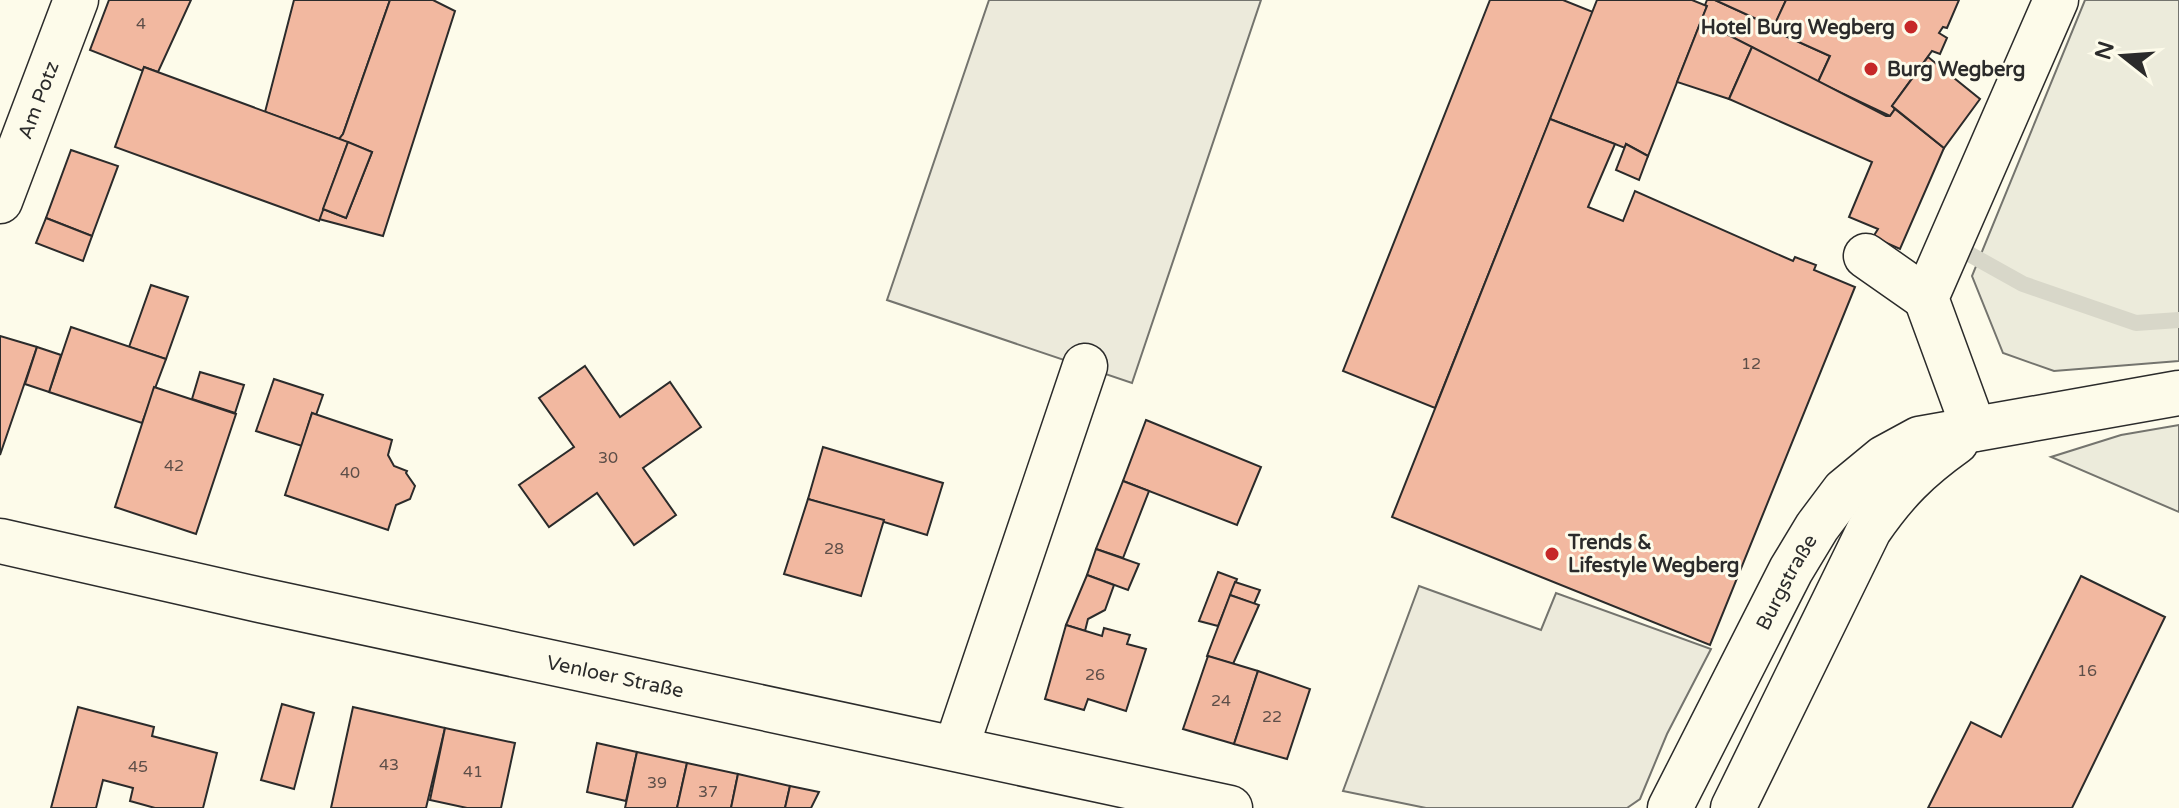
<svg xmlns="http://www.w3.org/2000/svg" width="2179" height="808" viewBox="0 0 2179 808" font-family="'Varela Round',sans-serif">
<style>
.green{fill:#ecebdb;stroke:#74746e;stroke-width:2}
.parking{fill:#eceadb;stroke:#74746e;stroke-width:2}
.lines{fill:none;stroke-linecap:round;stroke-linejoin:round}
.stream{stroke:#d8d7c9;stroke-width:16}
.building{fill:#f2b8a0;stroke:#2b2b2b;stroke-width:2}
.minor-casing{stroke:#2b2b2b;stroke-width:47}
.minor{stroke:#fdfbea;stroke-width:44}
.poi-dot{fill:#c62828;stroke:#fdfbea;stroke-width:3}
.labels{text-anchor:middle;stroke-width:6;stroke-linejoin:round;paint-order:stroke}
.number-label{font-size:16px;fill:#5d4e48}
.poi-label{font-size:20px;font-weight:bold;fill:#2b2b2b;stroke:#fdfbea;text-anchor:start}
.street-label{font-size:20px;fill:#2b2b2b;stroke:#fdfbea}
</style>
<rect width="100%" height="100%" fill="#fdfbea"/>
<g class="green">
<path d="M2085,0H2179V361L2054,371L2003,353L1972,276Z"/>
<path d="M2179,425V512L2051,457L2121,435Z"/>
</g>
<g class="parking">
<path d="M989,0H1261L1132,383L887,300Z"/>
<path d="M1419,586L1541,630L1556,593L1711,649L1667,734L1640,799L1627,808H1426L1343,791Z"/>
</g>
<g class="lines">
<path class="stream" d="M1952,242L1971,255L2023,284L2136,323L2179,320"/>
</g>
<g class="building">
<path d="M109,0H191L158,72L144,67L143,71L90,50Z"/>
<path d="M294,0H390L343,134L339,139L265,112Z"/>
<path d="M390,0H433L455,11L383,236L319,219L323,209L346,218L372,152L339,139L343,134Z"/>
<path d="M1490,0H1563L1593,12L1435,408L1343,371Z"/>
<path d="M1597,0H1692L1707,6L1648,156L1626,144L1625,148L1550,119Z"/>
<path d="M1707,0H1715L1774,27L1772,30L1830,56L1818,82L1701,21L1707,6L1705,5Z"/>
<path d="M1715,0H1786L1774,27Z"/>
<path d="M1786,0H1959L1947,28L1943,27L1939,33L1947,38L1940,54L1932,51L1892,106L1895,109L1890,116L1818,82L1830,56L1772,30Z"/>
<path d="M1701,21L1752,47L1729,99L1677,82Z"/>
<path d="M1752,47L1886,116H1890L1895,109L1944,148L1900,249L1873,237L1878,229L1849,217L1872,162L1729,99Z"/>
<path d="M1928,57L1980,99L1944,148L1892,106Z"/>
<path d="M144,67L348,142L319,221L115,147Z"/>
<path d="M1550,119L1615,144L1588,207L1623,221L1635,191L1793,261L1795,257L1816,265L1814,270L1855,287L1710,645L1392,517Z"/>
<path d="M348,142L372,152L346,218L323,209Z"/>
<path d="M1626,144L1648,156L1639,180L1616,170Z"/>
<path d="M71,150L118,166L92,236L46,218Z"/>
<path d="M46,218L92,236L83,261L36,243Z"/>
<path d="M151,285L188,297L166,359L129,347Z"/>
<path d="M71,327L166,359L142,423L49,392Z"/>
<path d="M0,336L37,347L0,455Z"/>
<path d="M37,347L61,355L49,392L25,384Z"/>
<path d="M585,366L620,417L670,382L701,427L643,468L676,515L634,545L597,493L549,527L519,485L574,447L539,398Z"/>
<path d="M200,372L244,385L235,413L192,399Z"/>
<path d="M274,379L323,395L316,415L312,413L302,446L256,431Z"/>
<path d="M154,387L236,414L196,534L115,507Z"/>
<path d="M312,413L392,440L388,455L394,466L407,471L406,473L415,486L410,499L396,505L388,530L285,495Z"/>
<path d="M1146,420L1261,467L1237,525L1123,481Z"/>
<path d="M823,447L943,483L927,535L808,499Z"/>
<path d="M1123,481L1149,491L1123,558L1096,549Z"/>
<path d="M808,499L884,520L861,596L784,574Z"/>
<path d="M1096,549L1139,564L1128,590L1087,575Z"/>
<path d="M1218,572L1237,579L1218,626L1199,621Z"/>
<path d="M1087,575L1114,585L1105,610L1088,619L1085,631L1066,625Z"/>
<path d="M2081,576L2165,617L2072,808H1928L1971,722L2001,737Z"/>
<path d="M1235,582L1260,590L1254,604L1230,595Z"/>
<path d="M1230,595L1259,605L1233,664L1207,656Z"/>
<path d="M1066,625L1102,636L1104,628L1130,635L1127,644L1146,649L1126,711L1088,699L1084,710L1045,699Z"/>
<path d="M1208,656L1258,671L1234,744L1183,729Z"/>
<path d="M1258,671L1310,689L1287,759L1234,744Z"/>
<path d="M282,704L314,713L294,789L261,780Z"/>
<path d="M78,707L154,727L152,736L217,753L203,808H155L130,801L133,788L103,780L96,808H51Z"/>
<path d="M353,707L445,728L426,808H331Z"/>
<path d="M445,728L515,743L501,808H467L430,800Z"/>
<path d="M597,743L637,752L626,801L587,792Z"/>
<path d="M637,752L687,763L677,808H625Z"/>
<path d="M687,763L738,774L731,808H677Z"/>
<path d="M738,774L790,786L785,808H731Z"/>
<path d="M790,786L819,792L811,808H785Z"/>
</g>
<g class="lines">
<defs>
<g id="minor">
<path id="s1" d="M0,201L76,0"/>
<path d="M1866,256L1926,298"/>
<path d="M1974,429L1926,298L2056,0"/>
<path id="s2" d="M0,541L260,600L1230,808"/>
<path d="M956,748L1085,366"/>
<path id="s3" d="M1670,808L1791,570L1817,527L1844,491L1884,458L1919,439L2179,393"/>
<path d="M1733,808L1869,530C1896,491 1917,470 1956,442"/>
</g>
</defs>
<use href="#minor" class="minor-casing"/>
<use href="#minor" class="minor"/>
</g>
<g class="poi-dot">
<circle cx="1911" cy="27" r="8"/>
<circle cx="1871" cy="69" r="8"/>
<circle cx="1552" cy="554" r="8"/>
</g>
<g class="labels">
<g class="number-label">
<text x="141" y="29">4</text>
<text x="1751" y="369">12</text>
<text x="608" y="463">30</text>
<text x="174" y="471">42</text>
<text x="350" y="478">40</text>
<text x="834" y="554">28</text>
<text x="2087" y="676">16</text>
<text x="1095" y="680">26</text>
<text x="1221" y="706">24</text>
<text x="1272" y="722">22</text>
<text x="389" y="770">43</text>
<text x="138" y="772">45</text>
<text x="473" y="777">41</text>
<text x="657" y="788">39</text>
<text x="708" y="797">37</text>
</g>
<g class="poi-label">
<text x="1895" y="34" text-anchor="end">Hotel Burg Wegberg</text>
<text x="1887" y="76">Burg Wegberg</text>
<text x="1568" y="549">Trends &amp;<tspan x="1568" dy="23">Lifestyle Wegberg</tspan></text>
</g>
<g class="street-label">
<text dy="7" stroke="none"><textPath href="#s1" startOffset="108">Am Potz</textPath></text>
<text dy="7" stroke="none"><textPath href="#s3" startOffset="254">Burgstraße</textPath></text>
<text dy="7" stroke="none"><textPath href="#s2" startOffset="630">Venloer Straße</textPath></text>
</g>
</g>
<g transform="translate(2123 56) rotate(287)" stroke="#fdfbea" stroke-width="6" paint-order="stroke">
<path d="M0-6L14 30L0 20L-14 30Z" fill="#2b2b2b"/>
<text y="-12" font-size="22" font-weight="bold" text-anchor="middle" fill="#2b2b2b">N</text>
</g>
</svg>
